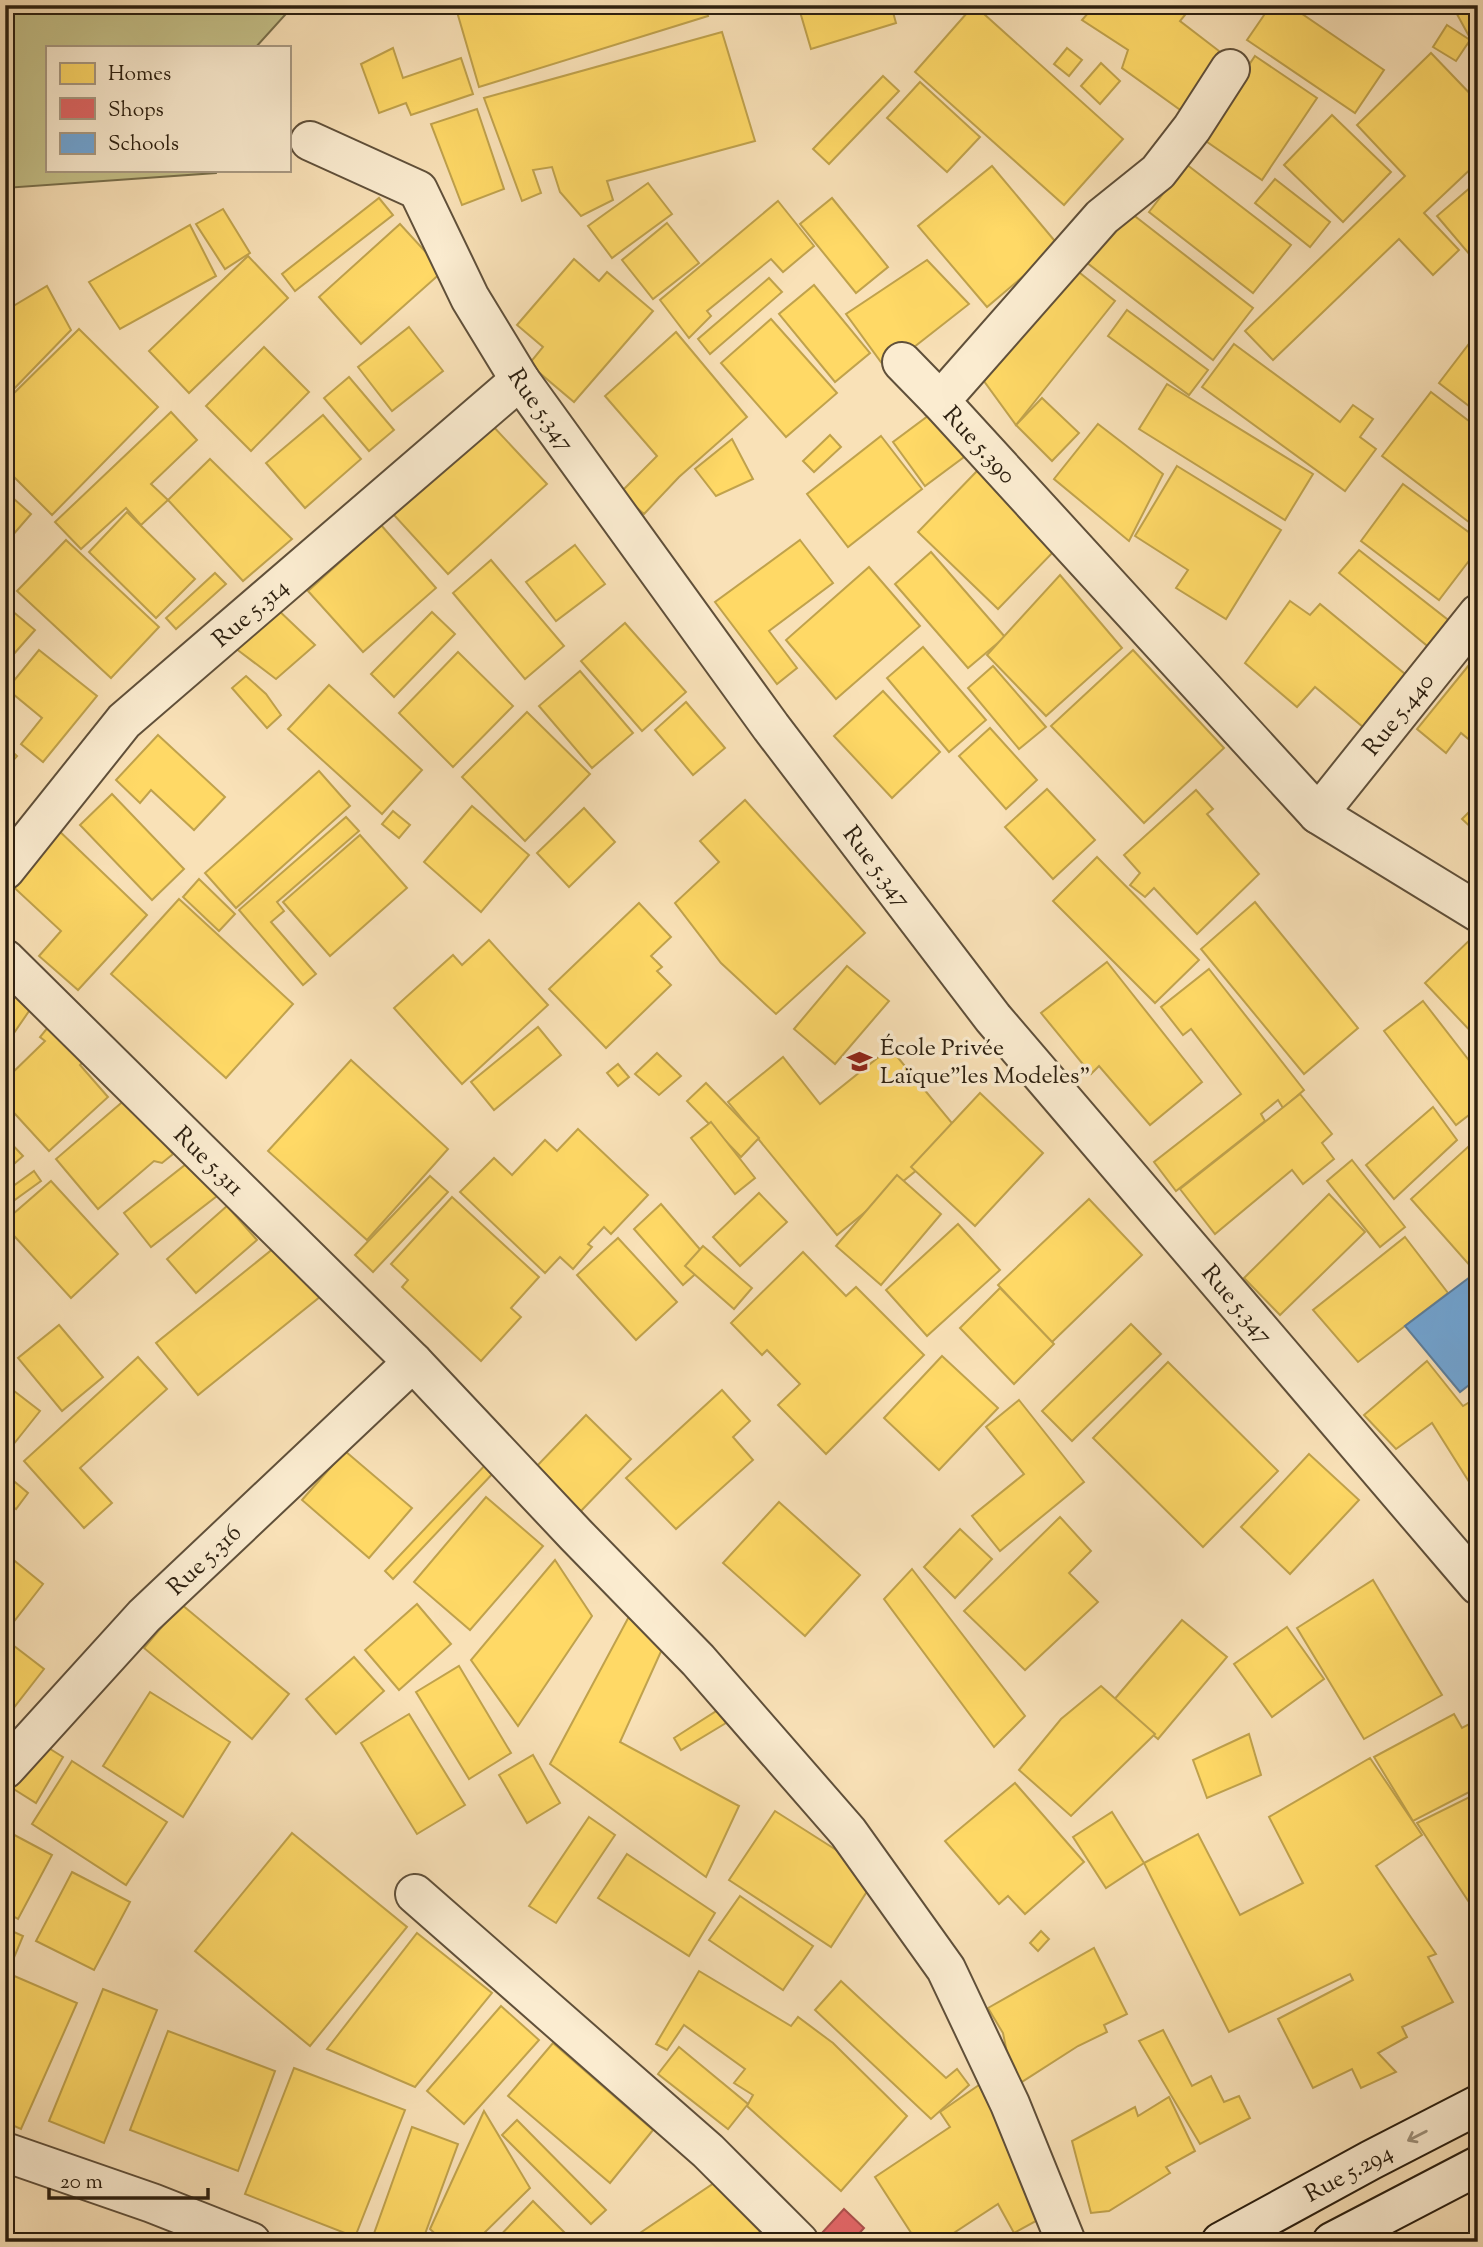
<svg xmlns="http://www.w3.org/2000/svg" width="1483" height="2247" viewBox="0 0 1483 2247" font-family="'Sorts Mill Goudy',serif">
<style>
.green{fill:#c5c189;stroke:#79704c;stroke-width:2}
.homes{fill:#ffd966;stroke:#c0a24c;stroke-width:2}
.shops{fill:#e06666;stroke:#aa514c;stroke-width:2}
.schools{fill:#6fa8dc;stroke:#5b7f9f;stroke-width:2}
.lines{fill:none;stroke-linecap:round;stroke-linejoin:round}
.minor-casing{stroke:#60503a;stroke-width:42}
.secondary-casing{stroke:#2d2010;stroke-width:42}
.minor{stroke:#fbecd0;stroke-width:38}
.secondary{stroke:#fbecd0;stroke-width:38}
.oneway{stroke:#9e907a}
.labels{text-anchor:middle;stroke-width:7;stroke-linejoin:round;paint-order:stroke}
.street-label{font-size:24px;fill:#2d2010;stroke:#fbecd0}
.poi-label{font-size:24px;fill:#2d2010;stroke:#fbecd0;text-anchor:start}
</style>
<rect width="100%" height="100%" fill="#f9e1b7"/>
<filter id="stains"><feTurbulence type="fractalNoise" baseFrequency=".00286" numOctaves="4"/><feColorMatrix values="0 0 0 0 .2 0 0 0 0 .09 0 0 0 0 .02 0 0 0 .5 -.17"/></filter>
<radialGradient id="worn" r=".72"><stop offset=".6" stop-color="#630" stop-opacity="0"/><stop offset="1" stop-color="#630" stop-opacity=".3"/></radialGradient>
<path class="green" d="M5,5H294L256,47H47V170H217L216,173L5,188Z"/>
<g class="homes">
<path d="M455,5H705L708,16L479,87Z"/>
<path d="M798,5H891L896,23L811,49Z"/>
<path d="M974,5L1123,139L1064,205L915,72Z"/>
<path d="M1095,5H1193L1180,21L1219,51L1190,117L1122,68L1128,50L1082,20Z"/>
<path d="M1271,5H1289L1384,70L1355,113L1247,40Z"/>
<path d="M1452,5H1478V34L1470,38Z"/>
<path d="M1447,25L1470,40L1456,61L1433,47Z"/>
<path d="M722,32L755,141L607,181L613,200L581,216L560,192L552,167L533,170L541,193L522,201L484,98Z"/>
<path d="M1478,42V62L1469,46Z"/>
<path d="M393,48L403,78L461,58L473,94L411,115L406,103L379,113L361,64Z"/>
<path d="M1067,48L1082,60L1069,76L1054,64Z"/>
<path d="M1431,53L1478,102V162L1424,213L1459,250L1433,275L1399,239L1273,360L1245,331L1405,176L1357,125Z"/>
<path d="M1255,56L1317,98L1262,180L1200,137Z"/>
<path d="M1101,63L1120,81L1100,104L1081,86Z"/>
<path d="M883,76L899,91L829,164L813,149Z"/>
<path d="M920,82L980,137L947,172L887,118Z"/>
<path d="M477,109L504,189L462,205L431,124Z"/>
<path d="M1332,115L1391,172L1343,222L1284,165Z"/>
<path d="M1186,164L1291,245L1253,293L1149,212Z"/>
<path d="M992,166L1059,246L987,307L918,226Z"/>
<path d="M1275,179L1330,222L1310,247L1255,203Z"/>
<path d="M1478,181V261L1476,262L1437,216Z"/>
<path d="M648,183L672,214L612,258L588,226Z"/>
<path d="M379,198L393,215L295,291L282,274Z"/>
<path d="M832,198L888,267L856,293L800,224Z"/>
<path d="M778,201L814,246L783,272L771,259L707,311L711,316L689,338L660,300Z"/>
<path d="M223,209L250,253L225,269L196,224Z"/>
<path d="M1127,210L1253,308L1213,360L1086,262Z"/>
<path d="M667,223L699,263L653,299L622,260Z"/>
<path d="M400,224L443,271L361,344L319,297Z"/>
<path d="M190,225L216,276L120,329L89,282Z"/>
<path d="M248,256L288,298L189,393L149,351Z"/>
<path d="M574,259L599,281L607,272L653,311L574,402L529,364L543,347L517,325Z"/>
<path d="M927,260L969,304L886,369L846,314Z"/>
<path d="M1075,269L1115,301L1016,425L981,377Z"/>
<path d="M769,278L782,292L710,354L698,339Z"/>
<path d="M814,285L870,353L835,382L779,314Z"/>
<path d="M47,286L71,330L7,396L5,311Z"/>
<path d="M1127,310L1208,370L1189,395L1108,336Z"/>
<path d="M771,319L837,393L786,437L721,363Z"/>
<path d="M409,327L443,371L392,411L358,367Z"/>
<path d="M79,329L158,407L52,515L5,468V402Z"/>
<path d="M676,332L747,417L679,477L644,514L620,493L657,456L605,396Z"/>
<path d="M1478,332V413L1439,383Z"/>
<path d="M1234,344L1340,422L1353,405L1373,419L1360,437L1376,449L1345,491L1202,387Z"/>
<path d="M264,347L309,392L251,451L206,406Z"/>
<path d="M349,377L394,430L369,451L324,398Z"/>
<path d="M1167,384L1313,474L1285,520L1139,429Z"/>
<path d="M1431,392L1478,428V529L1382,456Z"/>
<path d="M1042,398L1079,433L1052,461L1016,425Z"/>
<path d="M171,412L197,440L151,484L168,500L141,525L126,508L81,549L55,522Z"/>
<path d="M932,413L964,457L925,486L893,442Z"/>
<path d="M323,415L361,459L305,508L266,463Z"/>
<path d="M491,424L547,484L448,574L384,504Z"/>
<path d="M1098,424L1163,474L1129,541L1054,479Z"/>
<path d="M830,435L841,447L814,472L803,461Z"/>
<path d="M881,436L922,489L848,547L807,494Z"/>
<path d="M732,439L753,479L716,496L695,469Z"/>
<path d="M210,459L292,539L243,581L168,500Z"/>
<path d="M1177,466L1281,530L1226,619L1176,588L1188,570L1135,536Z"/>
<path d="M977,471L1057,548L998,609L918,532Z"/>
<path d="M1403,484L1478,539V549L1439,600L1361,541Z"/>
<path d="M5,491L31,514L5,544Z"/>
<path d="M127,512L195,579L156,618L89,552Z"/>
<path d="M381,525L436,588L363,652L308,591Z"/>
<path d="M66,540L159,627L111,678L17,591Z"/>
<path d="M800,540L833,583L769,631L797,668L777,684L715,602Z"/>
<path d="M575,545L605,584L556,621L526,582Z"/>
<path d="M1359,550L1452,623L1431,649L1339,573Z"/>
<path d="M931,552L1005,637L968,668L895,584Z"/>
<path d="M491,560L564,646L525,679L453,593Z"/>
<path d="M869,567L920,626L836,699L786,640Z"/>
<path d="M215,573L226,584L176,629L166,618Z"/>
<path d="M1060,575L1122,648L1046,716L987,655Z"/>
<path d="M1290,601L1310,615L1320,604L1405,674L1363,727L1315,687L1297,707L1245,663Z"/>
<path d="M5,605L35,630L5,664Z"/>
<path d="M275,607L315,645L276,679L235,648Z"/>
<path d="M432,612L455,634L394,697L371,674Z"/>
<path d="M625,623L686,692L642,731L581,661Z"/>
<path d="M923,647L986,720L949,752L887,678Z"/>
<path d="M39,650L97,696L43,762L21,744L42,718L7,689Z"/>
<path d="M1133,650L1224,748L1144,823L1051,726Z"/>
<path d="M458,652L513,706L453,767L399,713Z"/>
<path d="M1473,660L1478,664V747L1461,733L1446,753L1417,729Z"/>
<path d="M993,666L1046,727L1019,749L968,688Z"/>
<path d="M580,671L633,733L592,768L539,706Z"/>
<path d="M246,676L266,694L281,715L267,728L232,688Z"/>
<path d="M329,685L422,770L382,814L288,729Z"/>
<path d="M883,691L940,752L892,798L834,736Z"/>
<path d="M686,702L725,748L693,775L655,730Z"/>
<path d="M527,712L590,774L525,841L462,777Z"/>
<path d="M990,728L1037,780L1006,809L959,756Z"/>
<path d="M158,735L225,797L194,830L151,790L140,803L116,780Z"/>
<path d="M5,745L17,756L5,770Z"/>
<path d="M319,771L350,806L236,908L205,873Z"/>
<path d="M1047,789L1095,840L1053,879L1005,827Z"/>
<path d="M1196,790L1213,809L1207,814L1259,874L1197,934L1154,888L1145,897L1130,885L1140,873L1124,855Z"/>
<path d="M112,794L184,869L152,900L80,825Z"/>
<path d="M745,800L865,933L776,1014L721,963L675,903L719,862L700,841Z"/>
<path d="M1478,803V834L1462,819Z"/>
<path d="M472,806L529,855L481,912L424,862Z"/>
<path d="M584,808L615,842L569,887L537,853Z"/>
<path d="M393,811L410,825L399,838L382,824Z"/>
<path d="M346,817L359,831L277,902L284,911L271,922L316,974L303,985L239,910Z"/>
<path d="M54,826L147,915L78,990L39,956L61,931L7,881Z"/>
<path d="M360,835L407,888L330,956L283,902Z"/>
<path d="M1097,857L1199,960L1155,1003L1053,901Z"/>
<path d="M199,879L235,914L219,931L183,897Z"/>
<path d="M179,899L293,1004L226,1078L111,974Z"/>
<path d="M1255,902L1358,1028L1304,1074L1201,949Z"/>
<path d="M639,903L671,937L651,956L662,967L657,971L671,985L606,1048L549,989Z"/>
<path d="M1478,932V1038H1477L1425,983Z"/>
<path d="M489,940L548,1005L462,1084L394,1008L453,955L462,965Z"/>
<path d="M1107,962L1202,1082L1150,1125L1099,1066L1091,1074L1041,1013Z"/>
<path d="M847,966L889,1001L835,1064L794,1029Z"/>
<path d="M1209,969L1304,1090L1283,1108L1278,1100L1261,1114L1265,1121L1176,1191L1154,1162L1241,1094L1191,1029L1183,1035L1161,1007Z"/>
<path d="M5,978L36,1001L5,1046Z"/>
<path d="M1423,1001L1478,1072V1108L1456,1125L1384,1031Z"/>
<path d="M53,1021L89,1056L80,1065L108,1097L49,1151L5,1103V1080L45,1041L40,1037Z"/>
<path d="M538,1027L561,1055L494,1110L471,1082Z"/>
<path d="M890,1048L961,1134L837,1235L728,1102L783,1057L820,1104Z"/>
<path d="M657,1053L681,1076L659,1095L635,1074Z"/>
<path d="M351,1060L448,1149L367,1240L268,1151Z"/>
<path d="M618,1064L629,1077L618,1086L607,1073Z"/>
<path d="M706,1083L759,1138L741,1157L687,1101Z"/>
<path d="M980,1093L1043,1153L975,1226L911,1167Z"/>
<path d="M1300,1094L1332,1134L1322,1143L1334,1159L1303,1184L1292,1170L1215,1234L1180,1189Z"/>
<path d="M127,1098L173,1154L162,1163L154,1161L98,1209L56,1159Z"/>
<path d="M1433,1107L1457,1140L1394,1199L1366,1165Z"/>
<path d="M711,1122L755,1178L735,1194L691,1138Z"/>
<path d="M578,1129L648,1195L611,1234L604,1227L588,1244L592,1247L573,1269L560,1257L545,1273L460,1192L494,1158L512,1175L545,1140L557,1151Z"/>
<path d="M5,1137L23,1156L5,1172Z"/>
<path d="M1469,1146L1478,1154V1264L1472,1268L1411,1199Z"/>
<path d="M1352,1160L1405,1227L1380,1247L1327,1181Z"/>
<path d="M190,1161L217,1196L151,1247L124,1213Z"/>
<path d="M34,1171L41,1181L5,1207V1192Z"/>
<path d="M897,1175L941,1214L881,1285L836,1246Z"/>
<path d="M430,1176L448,1192L373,1272L355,1255Z"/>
<path d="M51,1181L118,1254L71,1298L5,1226V1221Z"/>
<path d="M759,1193L787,1222L740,1266L713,1237Z"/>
<path d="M1329,1194L1365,1232L1280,1315L1244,1278Z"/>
<path d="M452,1197L539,1277L511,1308L521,1317L481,1361L402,1287L408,1280L391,1264Z"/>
<path d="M1089,1199L1142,1255L1052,1342L998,1285Z"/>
<path d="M661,1204L710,1261L683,1285L634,1229Z"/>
<path d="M227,1206L257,1240L196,1293L167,1259Z"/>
<path d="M958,1224L1000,1270L927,1336L886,1290Z"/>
<path d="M1405,1237L1448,1293L1358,1362L1313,1310Z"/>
<path d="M618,1238L677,1302L636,1340L577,1275Z"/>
<path d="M279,1244L321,1296L198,1395L156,1343Z"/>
<path d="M703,1246L752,1288L734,1309L685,1266Z"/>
<path d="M803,1252L846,1296L856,1287L924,1355L826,1454L778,1405L800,1384L767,1350L762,1355L731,1323Z"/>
<path d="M1000,1288L1054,1344L1014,1384L960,1328Z"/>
<path d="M1131,1324L1161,1354L1072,1441L1042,1411Z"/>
<path d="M59,1325L103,1377L62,1411L18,1358Z"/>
<path d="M942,1356L998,1408L939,1470L884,1418Z"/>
<path d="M138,1357L167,1389L80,1468L112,1503L84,1528L24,1461Z"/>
<path d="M1427,1361L1463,1406L1478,1397V1481L1471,1485L1432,1423L1396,1449L1364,1415Z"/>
<path d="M1168,1362L1278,1471L1203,1547L1093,1438Z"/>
<path d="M5,1384L40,1411L5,1455Z"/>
<path d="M722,1390L750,1421L733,1437L753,1460L676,1529L626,1478Z"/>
<path d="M1019,1400L1084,1482L1000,1551L972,1516L1024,1474L986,1427Z"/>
<path d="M586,1415L631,1459L580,1512L535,1468Z"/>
<path d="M345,1451L412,1508L369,1558L302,1500Z"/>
<path d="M1309,1454L1359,1500L1290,1574L1241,1527Z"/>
<path d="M487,1463L496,1470L393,1579L385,1571Z"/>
<path d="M9,1477L28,1493L16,1509L5,1501V1481Z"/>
<path d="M486,1497L543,1546L470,1630L414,1582Z"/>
<path d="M779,1502L860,1575L805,1636L723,1563Z"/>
<path d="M1060,1517L1091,1551L1069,1573L1098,1602L1025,1670L964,1611Z"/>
<path d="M960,1529L992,1559L955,1598L924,1567Z"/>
<path d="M5,1553L43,1584L5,1633Z"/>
<path d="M555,1560L592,1616L518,1726L471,1660Z"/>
<path d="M912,1569L1025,1716L994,1747L884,1599Z"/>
<path d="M1373,1580L1442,1695L1364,1739L1297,1628Z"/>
<path d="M181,1604L289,1694L252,1739L144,1648Z"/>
<path d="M417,1604L451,1644L399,1690L365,1650Z"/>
<path d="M633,1609L668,1636L620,1742L739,1806L706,1877L550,1764Z"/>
<path d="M1182,1620L1227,1657L1158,1739L1113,1701Z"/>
<path d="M1287,1627L1324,1679L1272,1717L1234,1664Z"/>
<path d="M5,1639L44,1669L5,1719Z"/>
<path d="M354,1657L384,1691L336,1734L306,1699Z"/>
<path d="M459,1666L511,1753L469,1779L416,1692Z"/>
<path d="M1101,1686L1155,1734L1071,1816L1019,1770L1061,1719Z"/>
<path d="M150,1692L230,1742L183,1817L103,1766Z"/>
<path d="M718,1710L726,1723L681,1750L674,1738Z"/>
<path d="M409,1714L465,1805L417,1834L361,1743Z"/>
<path d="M1454,1714L1462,1728L1473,1722L1478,1729V1916L1417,1823L1474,1795L1471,1791L1413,1821L1374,1757Z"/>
<path d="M1249,1734L1261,1775L1207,1798L1193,1760Z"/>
<path d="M39,1742L63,1757L36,1803L12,1788Z"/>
<path d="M533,1755L560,1803L527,1823L499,1775Z"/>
<path d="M1370,1758L1422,1835L1376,1866L1436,1954L1428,1957L1453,2002L1402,2027L1407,2037L1378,2053L1396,2072L1361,2088L1352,2069L1313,2088L1278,2019L1353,1980L1350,1974L1229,2032L1144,1863L1198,1834L1240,1915L1303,1883L1269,1817Z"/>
<path d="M72,1761L167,1822L126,1885L32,1824Z"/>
<path d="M1015,1783L1084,1862L1025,1914L1008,1896L999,1904L945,1841Z"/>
<path d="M775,1811L877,1876L831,1947L729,1880Z"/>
<path d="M1112,1812L1144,1863L1106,1888L1073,1837Z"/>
<path d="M589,1817L615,1835L556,1923L529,1906Z"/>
<path d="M5,1830L52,1855L18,1919L5,1912Z"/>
<path d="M292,1833L407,1927L310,2046L195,1951Z"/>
<path d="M627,1854L715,1913L689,1956L598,1898Z"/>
<path d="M72,1872L130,1902L94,1970L36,1941Z"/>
<path d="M740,1896L813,1946L783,1990L709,1940Z"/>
<path d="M5,1928L23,1936L13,1960L5,1956Z"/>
<path d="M1041,1931L1049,1939L1038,1951L1030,1943Z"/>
<path d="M417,1933L492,1993L415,2087L327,2049Z"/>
<path d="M1094,1948L1127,2014L1104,2025L1107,2032L1078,2046L1014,2087L1003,2033L988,2008Z"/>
<path d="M699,1971L791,2026L798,2017L833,2043L907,2116L841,2191L747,2106L753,2095L734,2083L745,2069L684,2025L667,2050L656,2044Z"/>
<path d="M5,1972L77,2003L21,2129L5,2122Z"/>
<path d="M841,1981L946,2078L957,2069L969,2085L931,2119L815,2010Z"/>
<path d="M103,1989L157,2010L104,2143L49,2121Z"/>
<path d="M501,2006L539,2040L464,2124L427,2091Z"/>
<path d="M1163,2030L1192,2086L1211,2076L1224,2102L1239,2096L1250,2118L1200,2144L1139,2041Z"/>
<path d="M168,2031L275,2071L238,2171L130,2130Z"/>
<path d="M553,2043L653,2130L610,2183L508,2096Z"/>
<path d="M679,2047L748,2104L728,2129L658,2074Z"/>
<path d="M294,2068L405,2110L355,2237L245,2194Z"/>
<path d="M979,2085L1045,2216L1014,2233L998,2204L940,2242H917L875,2177L950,2127L940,2112Z"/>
<path d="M1169,2097L1195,2151L1166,2167L1170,2173L1109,2211L1091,2213L1072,2141L1135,2107L1138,2116Z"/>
<path d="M484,2111L530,2188L475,2242H444L430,2229Z"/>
<path d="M517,2120L606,2210L591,2224L502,2135Z"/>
<path d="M412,2127L458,2144L422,2242H371Z"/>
<path d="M723,2177L761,2231L745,2242H642L637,2235Z"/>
<path d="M533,2201L574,2242H494Z"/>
<path d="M177,2223L209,2242H166Z"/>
</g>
<g class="shops">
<path d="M844,2209L864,2228L855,2238L859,2242H828L821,2234Z"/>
<path d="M997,2233L1004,2242H981Z"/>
</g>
<path class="schools" d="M1478,1271V1378L1460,1392L1405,1326Z"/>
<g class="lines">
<defs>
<g id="minor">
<path id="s1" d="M1230,69L1192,128L1158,172L1102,217L940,401L1318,814L1478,912"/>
<path id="s2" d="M310,141L418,190L470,298L520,380L771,727L993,1018L1478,1585"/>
<path d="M902,362L940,401"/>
<path id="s3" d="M1318,814L1478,614"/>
<path id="s4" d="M5,870L124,721L520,380"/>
<path id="s5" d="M5,959L413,1362L576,1535L698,1660L848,1832L946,1969L1010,2104L1066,2242"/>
<path id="s6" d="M5,1769L144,1616L413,1362"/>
<path d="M415,1894L708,2151L799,2242"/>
<path d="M5,2152L152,2203L251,2242"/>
</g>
<g id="secondary">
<path id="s7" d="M1221,2242L1371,2160L1478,2105"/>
<path d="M1332,2242L1478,2166"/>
</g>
</defs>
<use href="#minor" class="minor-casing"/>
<use href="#secondary" class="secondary-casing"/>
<use href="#minor" class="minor"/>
<use href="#secondary" class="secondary"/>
</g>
<defs><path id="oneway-shaft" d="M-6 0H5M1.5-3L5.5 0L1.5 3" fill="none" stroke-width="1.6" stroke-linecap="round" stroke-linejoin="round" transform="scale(1.75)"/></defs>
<use class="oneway" href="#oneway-shaft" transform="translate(1417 2136) rotate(153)"/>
<defs>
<symbol id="school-bare" viewBox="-9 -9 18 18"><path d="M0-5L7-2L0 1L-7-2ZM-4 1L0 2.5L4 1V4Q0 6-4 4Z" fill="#8f2418" stroke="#fbecd0" stroke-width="2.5" paint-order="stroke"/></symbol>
</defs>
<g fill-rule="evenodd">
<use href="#school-bare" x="842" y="1044" width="35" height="35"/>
</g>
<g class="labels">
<g class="street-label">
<text dy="8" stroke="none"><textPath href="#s2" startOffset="371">Rue 5.347</textPath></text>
<text dy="8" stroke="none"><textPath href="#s1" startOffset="502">Rue 5.390</textPath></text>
<text dy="8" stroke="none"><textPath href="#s4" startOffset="357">Rue 5.314</textPath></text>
<text dy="8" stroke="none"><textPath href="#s3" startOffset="128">Rue 5.440</textPath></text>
<text dy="8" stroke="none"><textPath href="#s2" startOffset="938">Rue 5.347</textPath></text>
<text dy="8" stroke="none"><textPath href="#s5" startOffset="287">Rue 5.311</textPath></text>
<text dy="8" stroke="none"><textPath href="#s2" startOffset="1505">Rue 5.347</textPath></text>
<text dy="8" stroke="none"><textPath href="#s6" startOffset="289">Rue 5.316</textPath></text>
<text dy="8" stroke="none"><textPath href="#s7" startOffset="145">Rue 5.294</textPath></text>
</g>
<g class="poi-label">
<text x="880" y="1055">École Privée<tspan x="880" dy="28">Laïque"les Modeles"</tspan></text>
</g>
</g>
<rect width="1483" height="2247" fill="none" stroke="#f9e1b7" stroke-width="28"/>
<rect x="7" y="7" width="1469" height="2233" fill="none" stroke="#2d2010" stroke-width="3.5"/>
<rect x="14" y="14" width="1455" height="2219" fill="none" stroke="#2d2010" stroke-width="2"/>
<rect x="46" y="46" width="245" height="126" fill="#fbecd0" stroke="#a99a83" stroke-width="2"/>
<rect x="60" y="63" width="35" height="21" fill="#ffd966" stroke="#a99a83" stroke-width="2"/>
<text x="108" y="80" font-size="21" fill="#2d2010">Homes</text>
<rect x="60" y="98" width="35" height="21" fill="#e06666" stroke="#a99a83" stroke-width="2"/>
<text x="108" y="116" font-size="21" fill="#2d2010">Shops</text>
<rect x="60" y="133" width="35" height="21" fill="#6fa8dc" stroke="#a99a83" stroke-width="2"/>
<text x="108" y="150" font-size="21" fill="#2d2010">Schools</text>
<path d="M49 2188v10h159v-10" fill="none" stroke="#2d2010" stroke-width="3.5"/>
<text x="60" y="2188" font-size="21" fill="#2d2010" stroke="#fbecd0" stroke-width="5" paint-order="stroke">20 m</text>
<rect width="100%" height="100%" filter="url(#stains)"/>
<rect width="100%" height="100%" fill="url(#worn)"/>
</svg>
